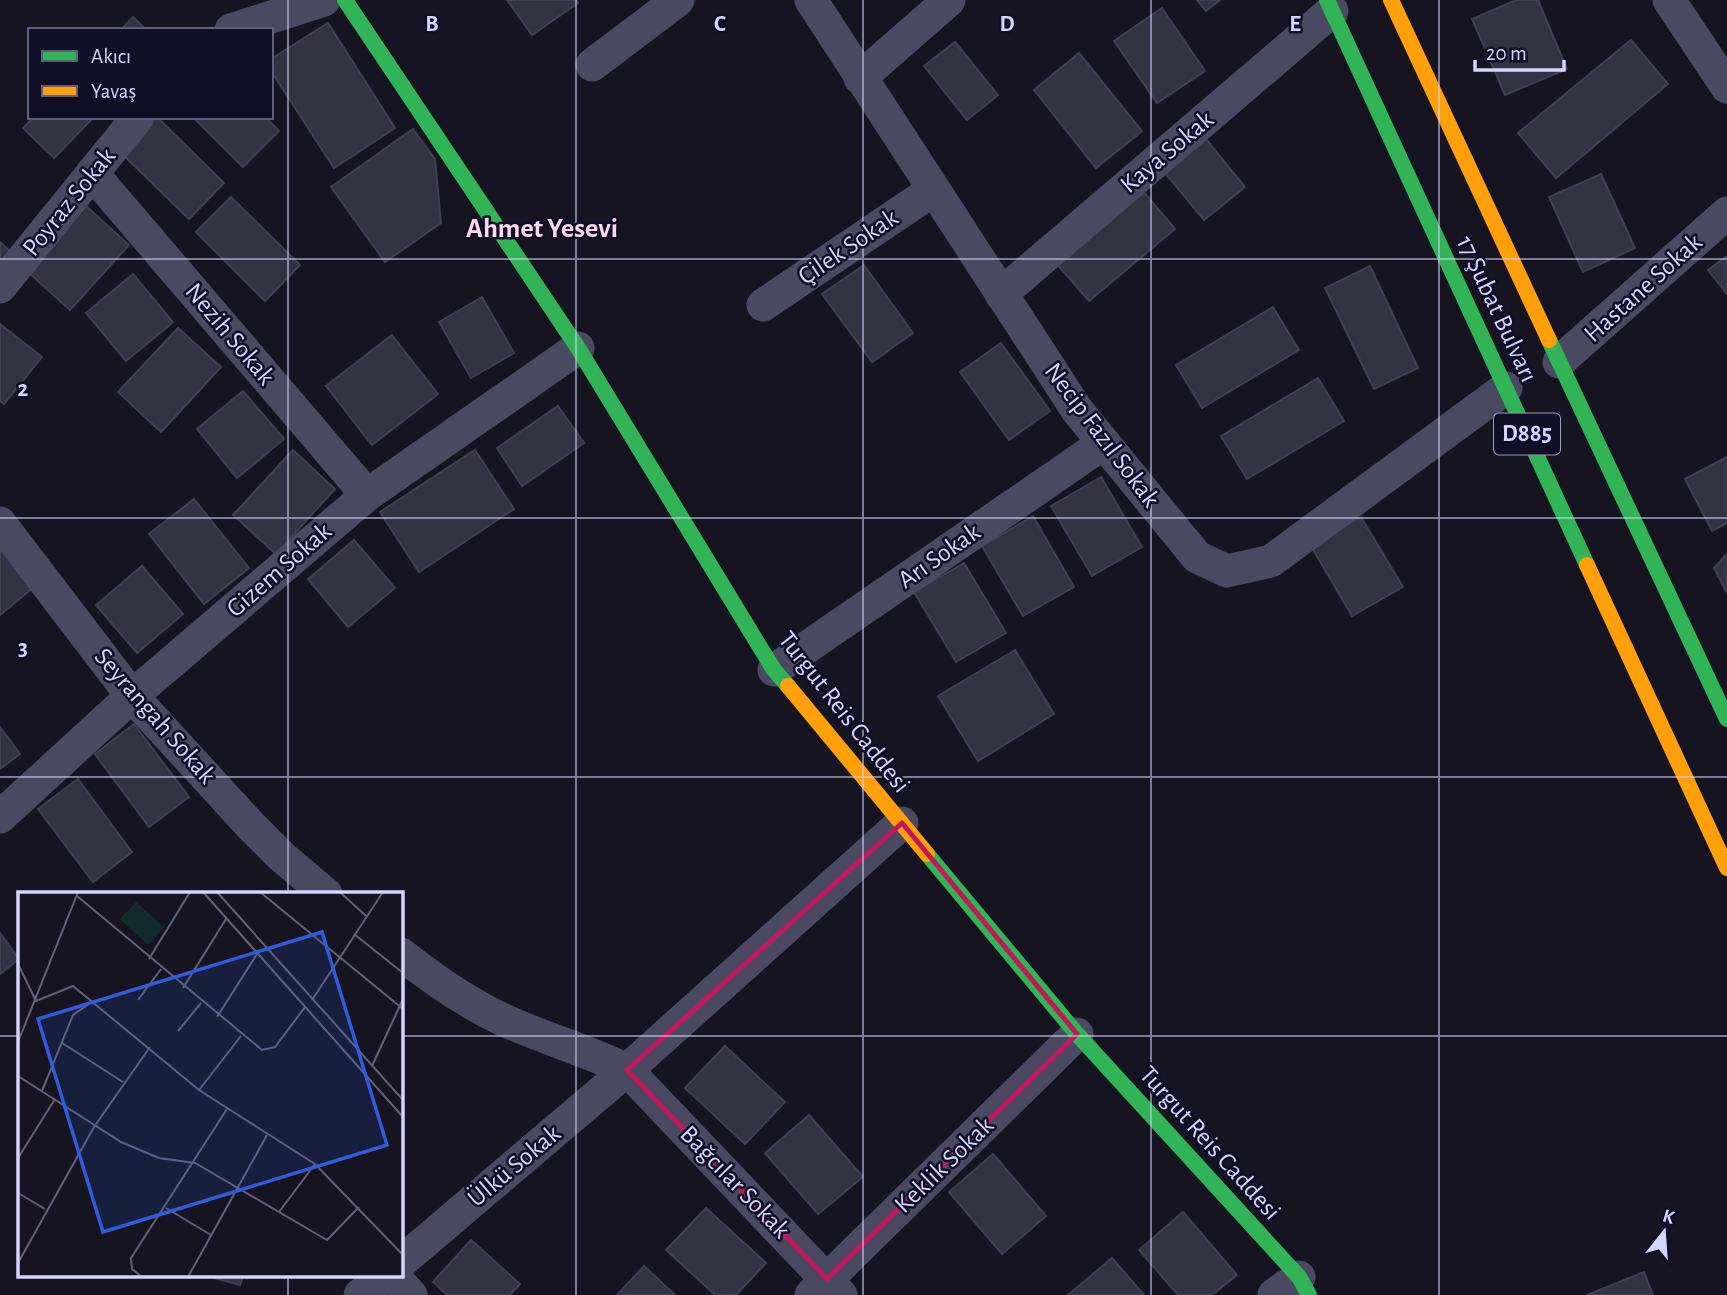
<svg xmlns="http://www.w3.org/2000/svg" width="1727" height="1295" font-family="'Alegreya Sans',sans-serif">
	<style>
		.building { fill: #333242; stroke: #403f53; stroke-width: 2 }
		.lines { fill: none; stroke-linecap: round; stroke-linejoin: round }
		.street { stroke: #494a61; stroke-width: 33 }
		.fast { stroke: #30b455; stroke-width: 16 }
		.slow { stroke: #ff9f0a; stroke-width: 16 }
		.marked { fill: none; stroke: #c2185b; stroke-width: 5; stroke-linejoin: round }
		.grid { fill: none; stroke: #d5d4fe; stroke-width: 2; stroke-opacity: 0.55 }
		.labels { text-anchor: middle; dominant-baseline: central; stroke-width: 5; stroke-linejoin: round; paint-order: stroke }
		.shield { fill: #110f25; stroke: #9a99bd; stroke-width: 2 }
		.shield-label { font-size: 24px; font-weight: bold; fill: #d5d4fe }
		.street-label { font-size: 26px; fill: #d5d4fe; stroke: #110f25 }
		.neighbourhood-label { font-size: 28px; font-weight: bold; fill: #fed6f4; stroke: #110f25 }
		.inset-road { fill: none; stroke: #626179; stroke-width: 2 }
		.view { fill: #2f5bdc; fill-opacity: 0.15; stroke: #2f5bdc; stroke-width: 3.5 }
		.inset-edge { fill: none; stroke: #d5d4fe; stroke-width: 3.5 }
		.grid-label { font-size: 23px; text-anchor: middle; font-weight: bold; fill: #d5d4fe; stroke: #110f25; stroke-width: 5; stroke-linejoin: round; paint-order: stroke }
	</style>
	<rect width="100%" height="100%" fill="#151420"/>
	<g class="building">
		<path d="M507,0h69l2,3 -46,32z"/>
		<path d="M1197,0h23l-14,11z"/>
		<path d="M1516,0h22l29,69 -62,26 -33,-76z"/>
		<path d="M1162,8l43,63 -48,32 -43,-62z"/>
		<path d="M133,17l13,13h-25z"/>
		<path d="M328,23l67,105 -61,40 -63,-97v-12z"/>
		<path d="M1631,40l37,44 -112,94 -38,-45z"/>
		<path d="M955,42l43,53 -31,25 -43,-54z"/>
		<path d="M1079,53l63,78 -46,37 -62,-78z"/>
		<path d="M34,117h60l-40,41 -31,-30z"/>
		<path d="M152,117h5l67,66 -35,36 -70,-68z"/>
		<path d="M193,117h72l14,14 -36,36z"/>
		<path d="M413,129l22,30 6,64 -56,39 -54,-75z"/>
		<path d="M1201,133l44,54 -41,33 -44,-53z"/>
		<path d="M1601,174l34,74 -52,24 -34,-75z"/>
		<path d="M1143,191l32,38 -86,72 -32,-37z"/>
		<path d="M231,197l69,68 -35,36 -69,-69z"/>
		<path d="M86,206l43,39 -59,65 -43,-39z"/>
		<path d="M0,242l10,9 -10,11z"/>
		<path d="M1727,256v38l-19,-24z"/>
		<path d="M864,265l49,68 -41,29 -50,-68z"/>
		<path d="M1370,266l48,102 -44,21 -49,-101z"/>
		<path d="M133,274l40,48 -47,39 -40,-48z"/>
		<path d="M482,297l32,56 -43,25 -32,-56z"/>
		<path d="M1273,307l26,43 -97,58 -26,-43z"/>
		<path d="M0,324l42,33 -38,47 -4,-3z"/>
		<path d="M178,328l43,39 -60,65 -43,-40z"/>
		<path d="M392,335l46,59 -66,51 -46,-59z"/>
		<path d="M1001,343l49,68 -41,29 -49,-68z"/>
		<path d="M1318,378l26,43 -97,58 -26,-43z"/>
		<path d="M243,391l41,48 -47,39 -40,-49z"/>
		<path d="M558,406l26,37 -62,43 -25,-38z"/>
		<path d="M293,450l42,39 -59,65 -43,-39z"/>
		<path d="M475,450l39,59 -95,63 -39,-60z"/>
		<path d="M1727,457v66l-15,8 -27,-52z"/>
		<path d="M1101,477l41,70 -50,29 -41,-70z"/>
		<path d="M194,499l55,69 -45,36 -55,-70z"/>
		<path d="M1033,516l41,71 -51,29 -41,-70z"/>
		<path d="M1361,517l42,70 -51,29 -41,-70z"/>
		<path d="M0,534l40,48 -40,33z"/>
		<path d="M354,540l41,48 -47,39 -40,-48z"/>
		<path d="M1727,554v39l-13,-25z"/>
		<path d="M964,563l42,70 -50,29 -42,-70z"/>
		<path d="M142,566l41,48 -46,39 -41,-48z"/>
		<path d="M1015,650l39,64 -76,47 -40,-65z"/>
		<path d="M134,724l55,73 -40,30 -54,-73z"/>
		<path d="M0,727l20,27 -20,15z"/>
		<path d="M78,779l54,73 -39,30 -55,-73z"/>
		<path d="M0,933l19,26 -19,15z"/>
		<path d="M725,1046l60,56 -40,42 -60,-56z"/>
		<path d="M809,1115l54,62 -45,37 -53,-61z"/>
		<path d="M993,1154l53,62 -44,38 -53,-62z"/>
		<path d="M706,1208l60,55 -30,32h-21l-49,-45z"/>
		<path d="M1183,1212l54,63 -25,20h-34l-39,-45z"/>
		<path d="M471,1240l49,44 -10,11h-63l-14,-13z"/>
		<path d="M1112,1258l32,37h-76z"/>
		<path d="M644,1266l31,29h-58z"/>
		<path d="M1644,1272l9,23h-66z"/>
		<path d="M207,1276h36l-3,9z"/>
	</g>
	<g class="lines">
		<g class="street">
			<path d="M811,0l266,410 120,147 30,14 44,-10 235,-173"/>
			<path d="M1669,0l58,87"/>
			<path d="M231,30l93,-30"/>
			<path d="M592,65l86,-65"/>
			<path d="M860,78l89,-78"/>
			<path d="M92,173l275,322"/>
			<path d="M0,287l138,-170"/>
			<path d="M1001,294l331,-283"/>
			<path d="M763,305l170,-115"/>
			<path d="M1559,362l168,-149"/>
			<path d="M0,523l132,173 120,131 29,29 45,38"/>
			<path d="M774,670l330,-227"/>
			<path d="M0,817l132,-121 235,-201 211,-147"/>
			<path d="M401,954c33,26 67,50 105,67 40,18 82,30 121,49l214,225"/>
			<path d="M401,1262l226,-192 275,-247"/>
			<path d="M393,1276l18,19"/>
			<path d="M360,1295l25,-19"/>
			<path d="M811,1295l266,-261"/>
			<path d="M1274,1295l25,-18"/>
		</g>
		<g class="fast">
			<path d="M345,0l233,348 196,322 14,16"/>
			<path d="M1327,0l260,565"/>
			<path d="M1549,340l178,379"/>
			<path d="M927,854l150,180 222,243 10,18"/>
		</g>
		<g class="slow">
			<path d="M1391,0l158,340"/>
			<path d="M1587,565l140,303"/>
			<path d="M788,686l139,168"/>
		</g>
	</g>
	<path class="marked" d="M902,823l175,211 -250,245 -200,-209z"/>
	<path class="grid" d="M288,0v894M576,0v1295M863,0v1295M1151,0v1295M1439,0v1295M0,259h1727M0,518h1727M0,777h1727M0,1036h19M401,1036h1326M288,1276v19"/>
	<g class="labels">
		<rect class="shield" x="1494" y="413.5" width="66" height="41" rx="5"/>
		<g class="shield-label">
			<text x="1527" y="434">D885</text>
		</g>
		<g class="street-label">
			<text transform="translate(1167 152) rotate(-40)">Kaya Sokak</text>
			<text transform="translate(69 202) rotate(-51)">Poyraz Sokak</text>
			<text transform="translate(848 247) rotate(-34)">Çilek Sokak</text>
			<text transform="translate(1643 288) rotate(-42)">Hastane Sokak</text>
			<text transform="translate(1497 309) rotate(65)">17 Şubat Bulvarı</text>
			<text transform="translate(230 334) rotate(50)">Nezih Sokak</text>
			<text transform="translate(1102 435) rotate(53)">Necip Fazıl Sokak</text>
			<text transform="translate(939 556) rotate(-35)">Arı Sokak</text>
			<text transform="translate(279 570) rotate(-41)">Gizem Sokak</text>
			<text transform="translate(844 712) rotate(52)">Turgut Reis Caddesi</text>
			<text transform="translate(155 716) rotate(49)">Seyrangah Sokak</text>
			<text transform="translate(1210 1143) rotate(48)">Turgut Reis Caddesi</text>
			<text transform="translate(944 1165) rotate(-44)">Keklik Sokak</text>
			<text transform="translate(514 1166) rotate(-40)">Ülkü Sokak</text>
			<text transform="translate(735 1182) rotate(46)">Bağcılar Sokak</text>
		</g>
		<g class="neighbourhood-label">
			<text x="542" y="229">Ahmet Yesevi</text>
		</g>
	</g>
	<g transform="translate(18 892)">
		<rect width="385" height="385" fill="#151420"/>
		<path d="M118,10l28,25 -16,18 -28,-26z" fill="#122b2a"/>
		<path class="inset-road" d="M185,0l200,225M199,0l186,208M242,0l143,117M322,0l26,24M59,4l185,154 13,-3 30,-40M336,42l49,39M131,67l41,-67M0,72l18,37 37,-15 126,104 116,74 88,91M165,96l43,-69M120,108l23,-31M294,108l71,-108M199,125l40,-63M160,139l23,-28M0,150l60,-150M44,151l61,39M354,174l31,-67M0,184l103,66 38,16 36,5 132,77 32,-33M181,198l42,-54M24,199l31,-76 20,-14M0,266l37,-59M0,301l27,16M148,316l45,27M261,320l36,-48M0,371l76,-136 56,-80M124,385l-10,-8 -1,-11 96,-149M170,385l79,-142"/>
		<path class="view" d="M304,40l65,213 -284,87 -65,-213z"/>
		<rect width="385" height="385" class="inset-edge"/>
	</g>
	<g class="grid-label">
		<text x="432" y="31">B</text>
		<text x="720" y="31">C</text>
		<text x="1007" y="31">D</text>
		<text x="1295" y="31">E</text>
		<text x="23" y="396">2</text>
		<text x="23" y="655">3</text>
	</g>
	<rect x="28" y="28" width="245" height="91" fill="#110f25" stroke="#5f5e7c" stroke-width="2"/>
	<rect x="42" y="51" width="35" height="10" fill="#30b455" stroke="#5f5e7c" stroke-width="2"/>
	<text x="91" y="63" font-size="21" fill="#d5d4fe">Akıcı</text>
	<rect x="42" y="86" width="35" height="10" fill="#ff9f0a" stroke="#5f5e7c" stroke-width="2"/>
	<text x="91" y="98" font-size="21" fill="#d5d4fe">Yavaş</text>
	<g transform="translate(1664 1232) rotate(17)" stroke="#110f25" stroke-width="5" paint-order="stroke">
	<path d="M0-5L12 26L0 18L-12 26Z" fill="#d5d4fe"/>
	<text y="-10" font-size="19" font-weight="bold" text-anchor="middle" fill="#d5d4fe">K</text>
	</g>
	<path d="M1475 60v10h89v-10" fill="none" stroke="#d5d4fe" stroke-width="3.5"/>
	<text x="1486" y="60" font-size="21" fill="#d5d4fe" stroke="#110f25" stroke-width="5" paint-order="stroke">20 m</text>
</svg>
